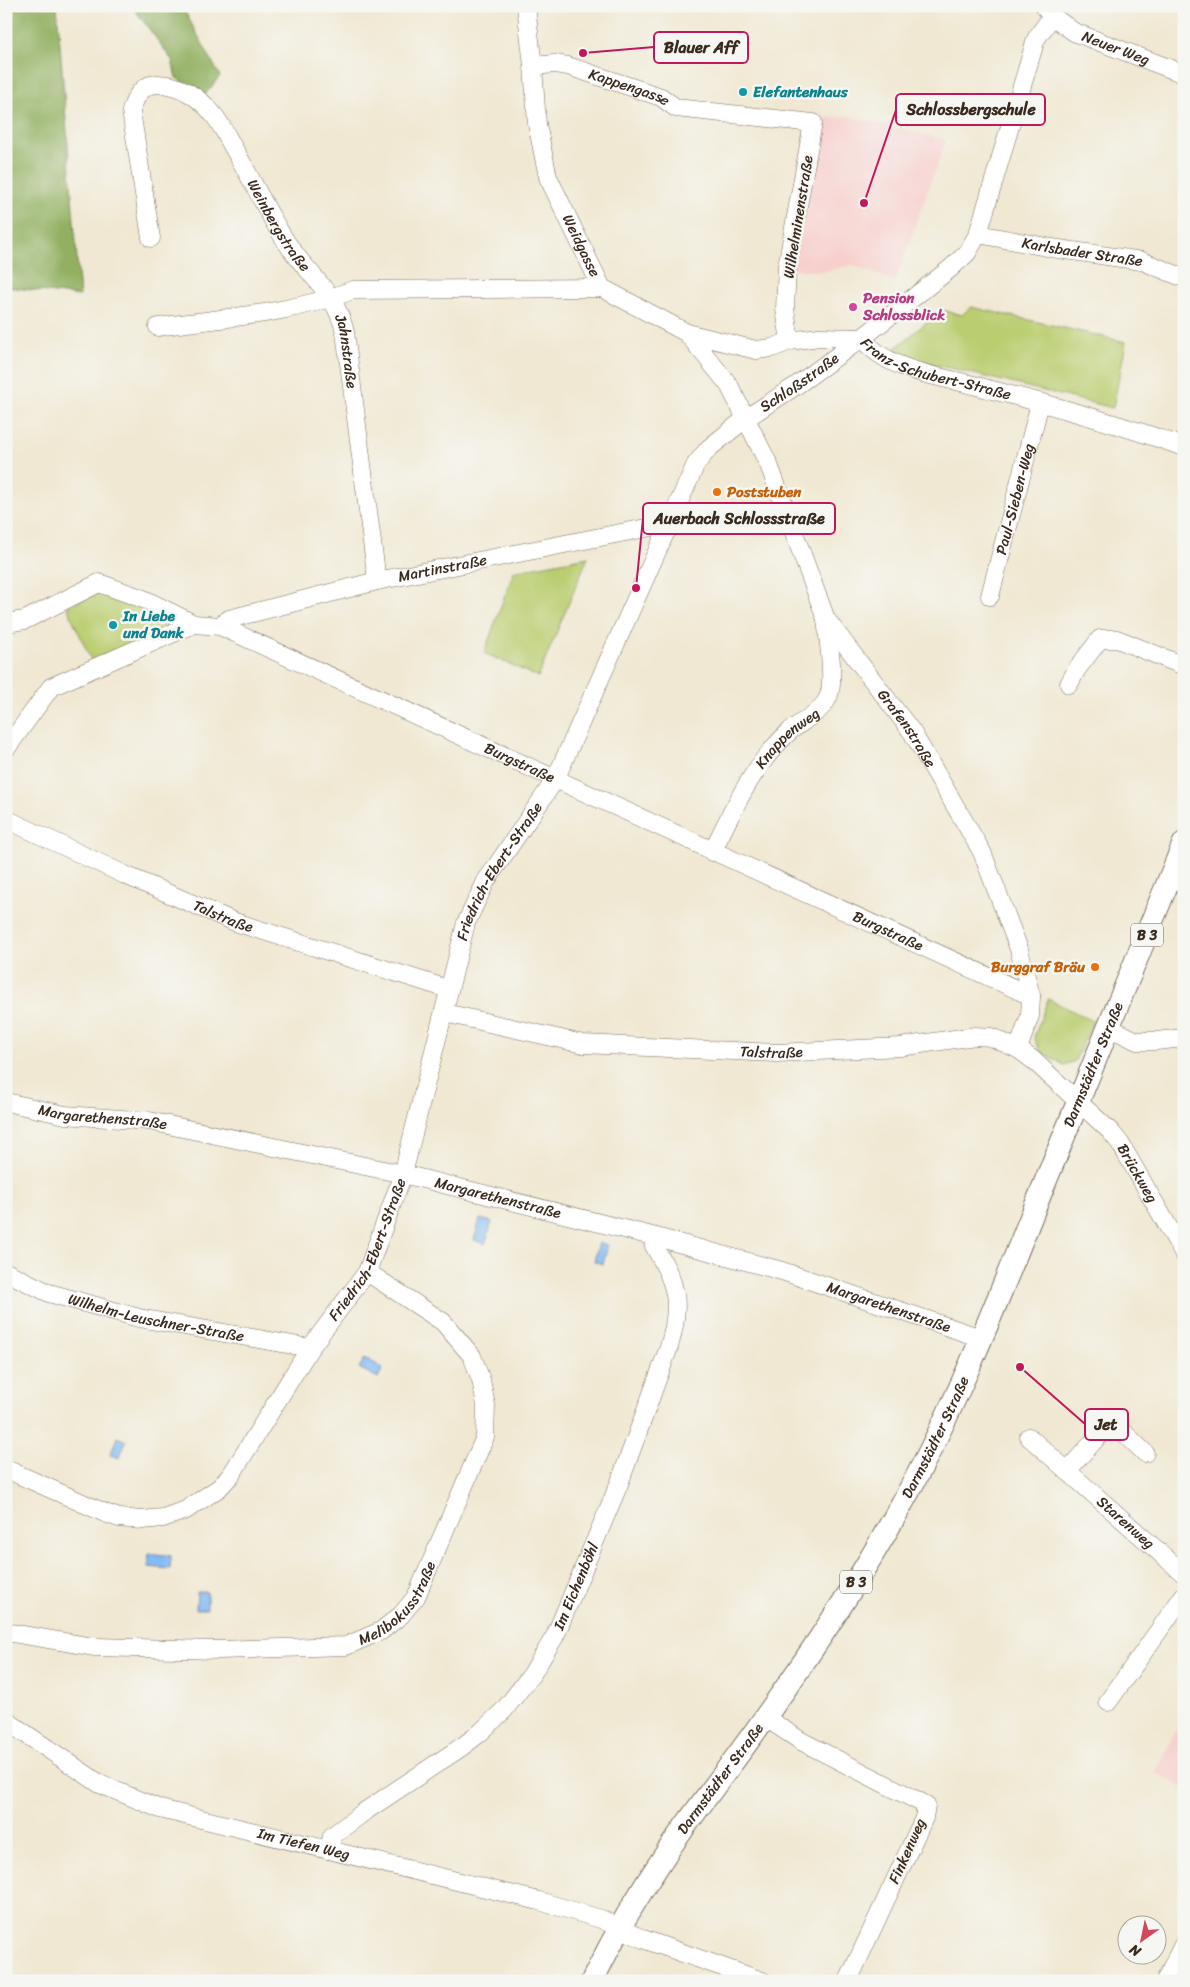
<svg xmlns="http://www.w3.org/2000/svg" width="1190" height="1987" font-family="Sriracha,sans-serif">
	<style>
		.built { fill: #f7d0ce }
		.green { fill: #bacd70; stroke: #7a7c47 }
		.forest { fill: #93b062; stroke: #676d40 }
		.water { fill: #85baf3; stroke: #607288 }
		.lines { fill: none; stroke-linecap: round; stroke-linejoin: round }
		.minor-casing { stroke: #7a6c5d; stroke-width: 19 }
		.major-casing { stroke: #7a6c5d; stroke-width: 24 }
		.minor { stroke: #fff; stroke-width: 18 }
		.major { stroke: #fff; stroke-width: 22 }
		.culture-dot { fill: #0f9aa8; stroke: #f6f6f2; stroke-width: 2 }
		.hotel-dot { fill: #d1479c; stroke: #f6f6f2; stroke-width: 2 }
		.food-dot { fill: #e8710a; stroke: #f6f6f2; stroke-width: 2 }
		.labels { text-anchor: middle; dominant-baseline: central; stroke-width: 5; stroke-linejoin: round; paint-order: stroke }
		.shield { fill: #f6f6f2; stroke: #73675e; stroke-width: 1 }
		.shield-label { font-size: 14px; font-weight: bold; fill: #3b2a1e }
		.street-label { font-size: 15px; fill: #3b2a1e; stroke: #f6f6f2 }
		.culture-label { font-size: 15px; font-weight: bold; fill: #0d838f; stroke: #f6f6f2; text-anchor: start }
		.hotel-label { font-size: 15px; font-weight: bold; fill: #b23c85; stroke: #f6f6f2; text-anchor: start }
		.food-label { font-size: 15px; font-weight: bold; fill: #c56008; stroke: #f6f6f2; text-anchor: start }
		.leader { fill: none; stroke: #c2185b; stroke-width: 2 }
		.callout-dot { fill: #c2185b; stroke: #f6f6f2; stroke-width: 2 }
		.callout { fill: #f6f6f2; stroke: #c2185b; stroke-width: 2 }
		.callout-label { font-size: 16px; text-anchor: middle; font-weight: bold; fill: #3b2a1e }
	</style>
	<rect width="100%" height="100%" fill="#f6f6f2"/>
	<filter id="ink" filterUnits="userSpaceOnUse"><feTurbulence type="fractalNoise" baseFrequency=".02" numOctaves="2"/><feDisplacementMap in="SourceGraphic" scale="10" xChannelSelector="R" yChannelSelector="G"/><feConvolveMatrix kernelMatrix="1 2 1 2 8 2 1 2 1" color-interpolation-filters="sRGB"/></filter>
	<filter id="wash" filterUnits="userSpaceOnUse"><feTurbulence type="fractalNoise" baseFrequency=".0096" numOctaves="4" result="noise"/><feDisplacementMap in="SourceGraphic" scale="20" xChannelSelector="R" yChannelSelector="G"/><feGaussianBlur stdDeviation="1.12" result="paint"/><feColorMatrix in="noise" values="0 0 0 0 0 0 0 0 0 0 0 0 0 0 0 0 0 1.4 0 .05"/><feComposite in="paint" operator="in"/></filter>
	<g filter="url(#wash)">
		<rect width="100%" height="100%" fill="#f0e8d2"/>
		<g class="built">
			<path d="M848,116l98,24 -51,141 -43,-16 -30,7 -30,-3 30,-151z"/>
			<path d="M1184,1715v73l-29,-16z"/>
		</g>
		<g class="green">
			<path d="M971,307l155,35 -13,66 -163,-40 -29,-5 -27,-14 48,-39 20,5z"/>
			<path d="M588,557l-50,120 -54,-24 30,-82z"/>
			<path d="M100,591l58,25 6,15 -72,31 -25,-55z"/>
			<path d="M1048,999l45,22 -18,40 -11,4 -24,-14 -6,-14z"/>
		</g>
		<g class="forest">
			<path d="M6,6h51l23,290 -74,-9z"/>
			<path d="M132,6h50l38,70 -15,19 -29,-17 -4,-18z"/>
		</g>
		<g class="water">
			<path d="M480,1219l12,3 -7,22 -11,-4z"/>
			<path d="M599,1243l9,2 -5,19 -9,-3z"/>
			<path d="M365,1358l18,10 -5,10 -19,-10z"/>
			<path d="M117,1437l9,4 -7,17 -9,-3z"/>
			<path d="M149,1553l22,3 -1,13 -22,-2z"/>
			<path d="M197,1592h10v17h-11z"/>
		</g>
	</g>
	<g filter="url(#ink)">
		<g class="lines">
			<g class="minor-casing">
				<g id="minor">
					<path id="s1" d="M526,6l7,60 4,58 11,53 54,111 85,45 42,52 40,80 57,154 86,113 70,120 37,97 12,47 -1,20 -12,33"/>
					<path id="s2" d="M1052,16l22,16 110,42"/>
					<path id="s3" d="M533,66l22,-2 13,2 93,31 15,11 137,15 -26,143 -2,43 5,32"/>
					<path id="s4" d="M978,234l74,14 90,13 42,17"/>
					<path id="s5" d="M151,238l-20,-127c4,-14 11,-27 27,-27 22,0 42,14 55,30 10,12 16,27 24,40 16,28 31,59 48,86 22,35 50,50 60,92l32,249"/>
					<path d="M158,327c64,-9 134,-13 195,-37l249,-2"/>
					<path id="s6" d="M687,333l69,17 16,-2 18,-7 29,-4 43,1c23,30 68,37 103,45 27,7 54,14 81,21 46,13 93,27 138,43"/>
					<path id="s7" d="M990,596l50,-193"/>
					<path id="s8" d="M6,623l19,-3 74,-37 47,17 48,24 26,2 811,370"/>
					<path id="s9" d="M220,626l9,-7 148,-38 279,-55 13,3"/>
					<path d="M1069,684l8,-15 23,-30h17l67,27"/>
					<path d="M6,749l45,-62 143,-63"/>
					<path id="s10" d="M6,819l119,56 110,47 213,67"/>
					<path id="s11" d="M712,852c23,-46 40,-86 78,-121 12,-10 34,-20 39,-36 6,-17 -1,-57 -3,-76"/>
					<path id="s12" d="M445,1013l138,31 194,9 123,-6 75,-11 16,1 27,12 15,11 77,71 10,12 64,111"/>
					<path d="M1110,1028l27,13h19l28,-3"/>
					<path id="s13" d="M6,1102l59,13 84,6 254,53 253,63 126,34 199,67"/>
					<path id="s14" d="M6,1272l43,21 90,25 171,30"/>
					<path id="s15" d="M1029,1437l155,137"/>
					<path id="s16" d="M6,1469l99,44 14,5 23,2 21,-2 23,-8 33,-22 12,-13 79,-127 57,-76 36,-98 63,-251 20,-42 69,-101 141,-316 13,-16 36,-29 52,-34 65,-47 89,-70 16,-15 11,-19 58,-195 16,-23 -8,-10"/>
					<path d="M1067,1471l45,-50 33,32"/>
					<path id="s17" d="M6,1632l88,15 124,3 128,-4 35,-15 20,-16 15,-18 69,-160 1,-32 -5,-25 -9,-24 -29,-34 -76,-50"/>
					<path d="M1108,1702l76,-107"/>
					<path id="s18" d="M6,1718l5,6 89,60 60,25 379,92 62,18 42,20 119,42"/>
					<path d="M766,1718l35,23 125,64 -2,13 -76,163"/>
					<path id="s19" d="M329,1850l3,-14 32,-24 99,-66 18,-14 23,-22 28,-36 23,-38 64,-152 50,-137c13,-45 8,-62 -15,-101l2,-9"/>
					<path d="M1165,1981l19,-38"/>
				</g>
			</g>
			<g class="major-casing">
				<g id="major">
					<path id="s20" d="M592,1981c22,-45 47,-88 75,-129 31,-46 67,-90 99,-136 48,-67 93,-135 133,-207 58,-103 101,-215 145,-324 46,-114 94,-228 140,-342"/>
				</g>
			</g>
			<use href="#minor" class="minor"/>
			<use href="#major" class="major"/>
		</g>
	</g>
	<g class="culture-dot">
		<circle cx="743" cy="92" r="5"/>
		<circle cx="113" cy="625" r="5"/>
	</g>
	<circle class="hotel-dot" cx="853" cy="307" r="5"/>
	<g class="food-dot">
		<circle cx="717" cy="492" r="5"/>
		<circle cx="1095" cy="967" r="5"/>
	</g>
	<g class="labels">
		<g class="shield">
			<rect x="1131" y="923.5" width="32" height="23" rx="4"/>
			<rect x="840" y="1570.5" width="32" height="23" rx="4"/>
		</g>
		<g class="shield-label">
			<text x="1147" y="935">B 3</text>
			<text x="856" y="1582">B 3</text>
		</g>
		<g class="street-label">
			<text stroke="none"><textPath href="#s2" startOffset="72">Neuer Weg</textPath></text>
			<text stroke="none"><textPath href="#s3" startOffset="100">Kappengasse</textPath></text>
			<text transform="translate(798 217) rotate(-81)">Wilhelminenstraße</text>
			<text stroke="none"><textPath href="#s5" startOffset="364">Weinbergstraße</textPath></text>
			<text stroke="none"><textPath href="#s1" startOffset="249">Weidgasse</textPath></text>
			<text stroke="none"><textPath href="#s4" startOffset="106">Karlsbader Straße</textPath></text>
			<text stroke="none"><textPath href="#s5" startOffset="510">Jahnstraße</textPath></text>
			<text stroke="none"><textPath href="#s6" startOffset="261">Franz-Schubert-Straße</textPath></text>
			<text stroke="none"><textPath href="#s16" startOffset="1504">Schloßstraße</textPath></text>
			<text stroke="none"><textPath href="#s7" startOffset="100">Paul-Sieben-Weg</textPath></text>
			<text stroke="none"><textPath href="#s9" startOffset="231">Martinstraße</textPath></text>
			<text stroke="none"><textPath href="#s1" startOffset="849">Grafenstraße</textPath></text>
			<text stroke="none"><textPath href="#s11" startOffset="138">Knappenweg</textPath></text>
			<text stroke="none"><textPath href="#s8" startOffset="561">Burgstraße</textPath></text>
			<text stroke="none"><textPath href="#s16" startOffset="918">Friedrich-Ebert-Straße</textPath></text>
			<text stroke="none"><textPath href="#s10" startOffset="238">Talstraße</textPath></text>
			<text stroke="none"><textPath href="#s8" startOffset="966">Burgstraße</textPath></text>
			<text stroke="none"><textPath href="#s12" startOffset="330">Talstraße</textPath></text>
			<text stroke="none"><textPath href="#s20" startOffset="1049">Darmstädter Straße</textPath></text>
			<text stroke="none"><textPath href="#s13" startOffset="98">Margarethenstraße</textPath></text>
			<text stroke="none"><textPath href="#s12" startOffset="754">Brückweg</textPath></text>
			<text stroke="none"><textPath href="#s13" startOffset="502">Margarethenstraße</textPath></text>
			<text stroke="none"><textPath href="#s16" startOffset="514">Friedrich-Ebert-Straße</textPath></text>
			<text stroke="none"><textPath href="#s13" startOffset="908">Margarethenstraße</textPath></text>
			<text stroke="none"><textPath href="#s14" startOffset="158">Wilhelm-Leuschner-Straße</textPath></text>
			<text stroke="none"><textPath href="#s20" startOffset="644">Darmstädter Straße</textPath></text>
			<text stroke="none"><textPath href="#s15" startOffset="129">Starenweg</textPath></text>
			<text stroke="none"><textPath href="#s19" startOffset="372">Im Eichenböhl</textPath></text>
			<text stroke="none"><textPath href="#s17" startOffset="411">Melibokusstraße</textPath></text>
			<text stroke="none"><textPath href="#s20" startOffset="240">Darmstädter Straße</textPath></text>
			<text stroke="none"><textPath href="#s18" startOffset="328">Im Tiefen Weg</textPath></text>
			<text transform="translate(907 1851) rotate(-66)">Finkenweg</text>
		</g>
		<g class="culture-label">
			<text x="753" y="92">Elefantenhaus</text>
			<text x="123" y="616">In Liebe<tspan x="123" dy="17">und Dank</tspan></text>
		</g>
		<g class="hotel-label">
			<text x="863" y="298">Pension<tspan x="863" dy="17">Schlossblick</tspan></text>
		</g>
		<g class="food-label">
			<text x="727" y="492">Poststuben</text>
			<text x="1085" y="967" text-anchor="end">Burggraf Bräu</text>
		</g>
	</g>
	<path class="leader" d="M583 53L654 47M864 203L896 110M636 588L643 518M1020 1367L1085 1424"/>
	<g class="callout-dot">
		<circle cx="583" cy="53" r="5"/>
		<circle cx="864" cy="203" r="5"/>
		<circle cx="636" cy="588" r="5"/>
		<circle cx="1020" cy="1367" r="5"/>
	</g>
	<g class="callout">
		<rect x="654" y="32" width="94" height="31" rx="5"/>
		<rect x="896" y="94" width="149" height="31" rx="5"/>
		<rect x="643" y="503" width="192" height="31" rx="5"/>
		<rect x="1085" y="1409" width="43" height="31" rx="5"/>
	</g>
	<g class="callout-label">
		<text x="701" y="53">Blauer Aff</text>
		<text x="971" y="115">Schlossbergschule</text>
		<text x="739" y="524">Auerbach Schlossstraße</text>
		<text x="1106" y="1430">Jet</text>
	</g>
	<rect width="1190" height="1987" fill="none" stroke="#f6f6f2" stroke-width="25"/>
	<g transform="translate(1142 1940) rotate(213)"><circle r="24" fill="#f6f6f2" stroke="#aba49d"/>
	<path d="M0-4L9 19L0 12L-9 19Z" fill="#d1495b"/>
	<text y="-8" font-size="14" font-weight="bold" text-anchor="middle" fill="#3b2a1e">N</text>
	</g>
</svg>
